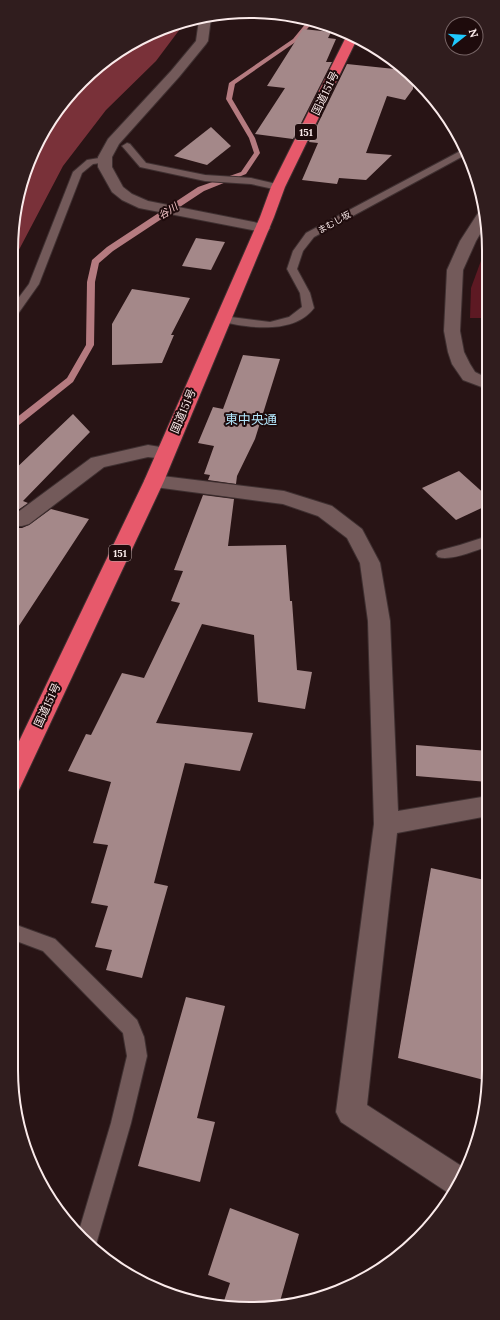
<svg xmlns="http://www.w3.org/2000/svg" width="500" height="1320" font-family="Lora,'Noto Sans JP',serif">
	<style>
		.green { fill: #5d1923 }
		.forest { fill: #793139 }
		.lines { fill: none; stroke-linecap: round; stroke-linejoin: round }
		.stream { fill: #b57b80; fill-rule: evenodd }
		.building { fill: #a48889 }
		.lane-casing { stroke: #3f3031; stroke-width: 2 }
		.street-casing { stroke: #3f3031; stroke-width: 2 }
		.secondary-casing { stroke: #3f3031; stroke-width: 2 }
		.highway-casing { stroke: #3f3031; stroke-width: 2 }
		.lane { fill: #735a5a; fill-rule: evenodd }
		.street { fill: #735a5a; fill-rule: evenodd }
		.secondary { fill: #735a5a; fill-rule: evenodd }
		.highway { fill: #e7596b; fill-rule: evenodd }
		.labels { text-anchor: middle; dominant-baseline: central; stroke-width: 4; stroke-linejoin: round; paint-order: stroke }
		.far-street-label { font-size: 9px; fill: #faeaea; stroke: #1e0b0c }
		.shield { fill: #1e0b0c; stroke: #b8a7a7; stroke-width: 1 }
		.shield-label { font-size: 10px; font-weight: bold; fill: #faeaea }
		.far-water-label { font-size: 10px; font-style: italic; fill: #fccdcf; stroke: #1e0b0c }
		.street-label { font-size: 11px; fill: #faeaea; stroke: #1e0b0c }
		.quarter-label { font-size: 13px; fill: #b0e3f8; stroke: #1e0b0c }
		.rim { fill: none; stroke: #faeaea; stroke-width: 2 }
	</style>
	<rect width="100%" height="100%" fill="#281415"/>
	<path class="green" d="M487,250v68h-17l1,-30 11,-30z"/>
	<path class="forest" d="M183,25l-27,36 -50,49 -43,56 -52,99v-15l8,-62 42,-84 70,-61z"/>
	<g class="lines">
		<path class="stream" d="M306,19h6l1,3 -16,19 -62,43 -3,15 23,39 5,15 -14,21 -42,17 -91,60 -14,12 -4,19 -1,63 -21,37 -59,47 -3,1v-8l56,-44 19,-33 1,-63 5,-22 15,-13 91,-60 43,-15 13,-19 -5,-15 -23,-39 3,-16 64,-44 14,-17z"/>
	</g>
	<g class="building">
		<path d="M303,29l28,3 -3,6 8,1 -10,23h6l-39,77 -38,-5 30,-46 -18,-2z"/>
		<path d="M347,64l57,6 9,8v11l-8,11 -18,-4 -21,57 26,2 -26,25 -27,-2 -2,6 -35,-4 16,-37 -9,-1z"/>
		<path d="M211,127l20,19 -24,19 -33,-9z"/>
		<path d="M196,238l29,4 -14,28 -29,-4z"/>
		<path d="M132,289l58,9 -19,37h3l-12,28 -50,2v-41z"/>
		<path d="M243,355l37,4 -25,80 -18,37 -1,8 -28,-4 2,-5 -6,-1 10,-28 -16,-3 15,-36 10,2z"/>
		<path d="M73,414l17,18 -67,69 5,2 -10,7h-7v-37z"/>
		<path d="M459,471l29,26v8l-32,15 -34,-32z"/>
		<path d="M203,495l31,4 -6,47 58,-1 4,56h2l5,69 15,2 -7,37 -47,-7 -4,-67 -52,-11 -46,99 97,10 -13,38 -55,-8 -31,120 14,3 -26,92 -36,-8 6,-20 -17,-3 13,-41 -17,-3 17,-58 -15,-2 18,-61 -43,-11 18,-37 5,1 31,-62 22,5 36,-75 -9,-2 12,-30 -9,-1z"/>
		<path d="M51,509l38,10 -78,119v-110h11l7,-3z"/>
		<path d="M416,745l72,6v31l-72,-6z"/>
		<path d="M431,868l58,13v189l-1,11 -90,-23z"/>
		<path d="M186,997l39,9 -28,112 18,4 -15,60 -62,-16z"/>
		<path d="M230,1208l69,26 -20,71 -57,2 8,-24 -22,-8z"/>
	</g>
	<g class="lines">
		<g class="lane-casing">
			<g id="lane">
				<path d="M127,143l3,1 16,19 59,12 46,3 30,7 2,2 -5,3 -27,-6 -46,-3 -65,-14 -18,-21z"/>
				<path d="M466,148l1,6 -153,83 -11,14 -6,18 13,24 4,15c-20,27 -66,20 -95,13l-2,-2 2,-2 4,-1 47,6 19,-5 13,-10 -2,-14 -13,-24 6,-18 13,-18z"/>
				<path d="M105,157l3,1 2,2 -2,2 -15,2 -11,9 -43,111 -24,34 -4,1v-11l18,-24 44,-112 14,-12z"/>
				<path d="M488,536v10c-13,5 -37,15 -50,11l-2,-3 2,-3 22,-6z"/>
				<path d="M11,923l44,16 82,81 7,17 3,19 -16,67 -36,125 -17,-14 33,-111 16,-67 -4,-23 -80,-82 -32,-12z"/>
			</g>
		</g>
		<g class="street-casing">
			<g id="street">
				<path d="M484,209l3,13 -11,19 -13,29 -3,61 4,21 6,12 5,8 12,6v11l-24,-9 -11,-16 -4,-12 -4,-21 3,-61 13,-29 20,-31z"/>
				<path d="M148,445l24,4 2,4 -2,4 -7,2 -17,-2 -44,10 -75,57 -7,2h-11v-14h7l73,-54z"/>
				<path d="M154,475l130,16 48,15 30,23 18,34 10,58 8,190 90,-15v20l-91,17 -30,272 96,62 -13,27 -109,-72 -5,-10 38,-288 -6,-203 -8,-58 -13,-25 -29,-22 -35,-12 -136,-18 -3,-5 3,-5z"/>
			</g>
		</g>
		<g class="secondary-casing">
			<path id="secondary" d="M209,16l2,2 -3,23 -2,3 -27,33 -60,67 -7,13v10l11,20 9,7 16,7 120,24 2,3 -2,3 -5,1 -124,-24 -17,-8 -10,-8 -14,-25v-10l10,-18 63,-68 25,-30 3,-21z"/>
		</g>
		<g class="highway-casing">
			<path id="highway" d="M347,35l10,4 -72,148 -11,30 -110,264 -145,309 -8,3v-35l133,-277 116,-264 11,-30z"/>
		</g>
		<use href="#lane" class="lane"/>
		<use href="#street" class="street"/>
		<use href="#secondary" class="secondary"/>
		<use href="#highway" class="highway"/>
	</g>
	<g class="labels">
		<g class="far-street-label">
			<text transform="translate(334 222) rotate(-29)">まむし坂</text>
		</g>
		<g class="shield">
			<rect x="295" y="124" width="22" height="16" rx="3"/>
			<rect x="109" y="545" width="22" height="16" rx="3"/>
		</g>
		<g class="shield-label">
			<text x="306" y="132">151</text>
			<text x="120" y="553">151</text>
		</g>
		<g class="far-water-label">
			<text transform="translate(168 211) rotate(-33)">谷川</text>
		</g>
		<g class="street-label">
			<text transform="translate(325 93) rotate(-64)">国道151号</text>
			<text transform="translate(183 411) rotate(-67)">国道151号</text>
			<text transform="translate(47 705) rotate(-65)">国道151号</text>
		</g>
		<g class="quarter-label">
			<text x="251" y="419">東中央通</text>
		</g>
	</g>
	<path d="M0 0H500V1320H0ZM250 18H250A232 232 0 0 1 482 250V1070A232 232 0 0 1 250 1302H250A232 232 0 0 1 18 1070V250A232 232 0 0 1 250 18Z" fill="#301d1e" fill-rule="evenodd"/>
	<path class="rim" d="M250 18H250A232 232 0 0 1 482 250V1070A232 232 0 0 1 250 1302H250A232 232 0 0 1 18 1070V250A232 232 0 0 1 250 18Z"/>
	<g transform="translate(464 36) rotate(73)"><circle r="19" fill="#1e0b0c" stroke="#766465"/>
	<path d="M0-3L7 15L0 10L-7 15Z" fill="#20c9fd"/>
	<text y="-6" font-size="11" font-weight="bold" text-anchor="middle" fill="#faeaea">N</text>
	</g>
</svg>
